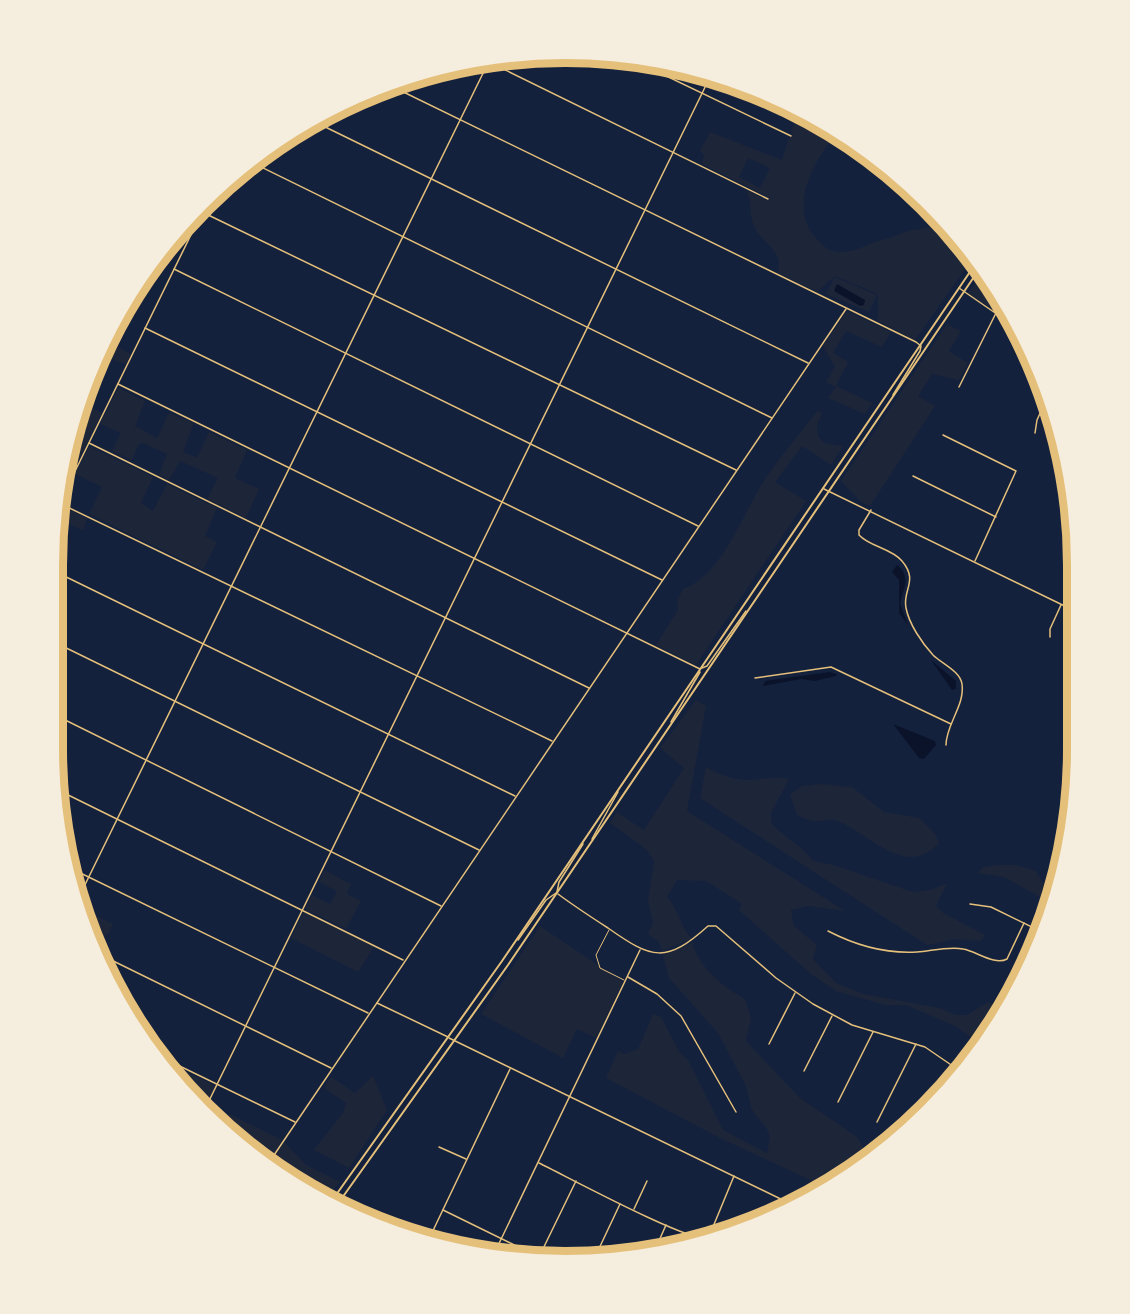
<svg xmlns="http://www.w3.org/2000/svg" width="1130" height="1314" font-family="Merriweather,serif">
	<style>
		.green { fill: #1d2539; fill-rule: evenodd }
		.water { fill: #0b132b }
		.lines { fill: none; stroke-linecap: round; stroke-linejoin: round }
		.service { stroke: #e5c07b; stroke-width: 1 }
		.minor { stroke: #e5c07b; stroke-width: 1.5 }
		.tertiary { stroke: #e5c07b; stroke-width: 1.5 }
		.trunk { stroke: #e5c07b; stroke-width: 2 }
		.rim { fill: none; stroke: #e5c07b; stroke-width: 8 }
	</style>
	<rect width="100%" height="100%" fill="#14213d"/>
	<g class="green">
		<path d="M801,111l35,22c-21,28 -49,72 -20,105 6,7 12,13 23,14 19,1 29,-10 47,-13 8,-2 15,-6 22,-8 15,-3 22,-1 34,-12l31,39 -58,82 -37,-19v-27l-43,-18 -18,16 -39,-19c6,-24 -16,-28 -24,-47 -6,-12 -1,-26 -8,-36l22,11 2,-3 -68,-34 2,-9 -4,-4 10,-19 72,28 7,-22 4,-2 -2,-5zM748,158l22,10 -10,20 -21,-11z"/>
		<path d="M983,272l26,36 7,17 -48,-32z"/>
		<path d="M835,277l42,18 -8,17 -43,-18z"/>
		<path d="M847,311l44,21 -9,15 -36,-16 -13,22 15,9 -12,24 36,17 -7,11 -37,-16 8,-11 -10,-5 9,-15 -12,-21z"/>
		<path d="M119,316l-12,25 24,13 -5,10 -26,-9 6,-17z"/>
		<path d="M947,324l14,7 -12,20 19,12 -9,17 -27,-6 -14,22 17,10 -65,100 -10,-5 -19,-20z"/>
		<path d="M118,388l27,13 -10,25 22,12 12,-25 25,10 -11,29 14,6 12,-26 38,18 -12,28 24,11 -13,29 -39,-19 11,-21 -38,-17 -11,19 -10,-5 8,-21 -24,-11 -4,1 -7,16 -20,-9 9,-18 -21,-9z"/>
		<path d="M85,405l17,8 -29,59 -7,-3z"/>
		<path d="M818,410l4,4 -5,11 1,11 6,7 19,3 -12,19 -29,-19 -27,36 31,19 -110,164 -40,-20 22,-35 -1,-10 6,-11c41,-15 60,-78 84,-113 16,-23 34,-44 51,-66z"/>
		<path d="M89,446l64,31 -12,26 12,8 14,-27 50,24 -12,28 12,6 -14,28 -114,-56 13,-27 -27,-13z"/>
		<path d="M60,505l27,13 -4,12 -27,-11z"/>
		<path d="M696,700l10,6 -19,105 158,100 -37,-5 -17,4 3,16 23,19 -4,14 23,24 27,11 77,14 16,7h11l21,-13 16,7 -22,36 -27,-19 -49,-21h-21l-49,-14 -24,-16 -73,-65 3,-6 -36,-23 -29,-1 -10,17c12,13 13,29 25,42l-30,12 -3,-9 -11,-8 5,-11 -5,-22 6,-40 -7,-11 -37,-27 7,-11 27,18 40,-62 -24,-20z"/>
		<path d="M706,767c14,8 29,14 46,13 14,-1 23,-4 37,-1l-18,34v9c13,17 28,20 42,39l20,4 80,27 18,-2 16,-7 -11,23 7,7 42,22 -4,6 -25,-2 -29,6 -227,-147z"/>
		<path d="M820,784l32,3 32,25 35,6 16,16 4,9c-34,37 -69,-10 -102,-22 -7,-3 -15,1 -23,0 -5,0 -12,-4 -17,-6l-7,-20 12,-9z"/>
		<path d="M995,865h21l20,6 9,15 10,6 -4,11 -47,-26 -27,-4 7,-6z"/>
		<path d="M324,870l27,14 -4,10 14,7 -15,28 -41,-20 7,-14 18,9 7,-13 -18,-9z"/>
		<path d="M80,908l33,16 -4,9 -15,11z"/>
		<path d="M304,912l70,35 -16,25 -67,-34z"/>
		<path d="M540,926l83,56 -27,56 -19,-9 -14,29 -82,-44z"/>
		<path d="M694,942l-1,4c10,25 29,40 52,53l6,19 -5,23 54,57 57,39 13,21 -21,17 -24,12 -105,-49 -114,-60 12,-27 6,3 14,-5 15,-35 8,3 19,36 8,7 35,70 44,23 3,-16 -3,-8 -15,-19 -6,-24 -28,-53 -49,-55 -6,-23z"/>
		<path d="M161,1059l54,27 -11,22 -24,-21z"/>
		<path d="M373,1076l14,34 -38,58 -35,-18 29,-37 3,-10 -22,-15 7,-11 24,16z"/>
		<path d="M229,1114l53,26 -15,23 -43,-37z"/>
		<path d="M284,1142l22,23 34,17 -14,17 -46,-24 -11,-10z"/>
	</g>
	<g class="water">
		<path d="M837,284l28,16 -1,5 -4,1 -26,-15z"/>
		<path d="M897,565c14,10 7,24 3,38l8,22 -9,-12v-33l-7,-8z"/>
		<path d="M931,660l25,21v8l-4,1z"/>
		<path d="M830,672l7,2 -1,2 -21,5 -14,-2 -38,7 2,-5z"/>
		<path d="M893,724l42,17 1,4 -12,14 -5,-1z"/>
	</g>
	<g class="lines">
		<path class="service" d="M609,930l-13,25 4,13 24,12"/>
		<g class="minor">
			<path d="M631,59l160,77"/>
			<path d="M485,60l283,139"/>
			<path d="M389,85l527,257 5,4 -1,5 -27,44"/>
			<path d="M311,120l497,243"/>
			<path d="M251,162l521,256"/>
			<path d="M202,212l534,258"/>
			<path d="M174,269l524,257"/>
			<path d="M959,288l58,40"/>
			<path d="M145,328l517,252"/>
			<path d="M118,384l582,285"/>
			<path d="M959,387l37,-74"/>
			<path d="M1035,433l2,-13 11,-24"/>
			<path d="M943,435l73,36 -41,90"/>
			<path d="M89,443l500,245"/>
			<path d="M913,476l83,41"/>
			<path d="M59,503l493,238"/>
			<path d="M57,508l151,-308"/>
			<path d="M871,510l-12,20v5c11,12 32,13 43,26 17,20 0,29 4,47 3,16 16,35 27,47 9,9 27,16 29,29 3,22 -16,40 -16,61"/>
			<path d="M56,572l459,224"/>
			<path d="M1050,637v-8l11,-24"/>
			<path d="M54,642l425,208"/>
			<path d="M702,668l5,-2 39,-55"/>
			<path d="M755,678l76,-11 120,57"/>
			<path d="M53,714l388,192"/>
			<path d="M671,722l29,-50"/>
			<path d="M58,790l345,170"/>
			<path d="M592,839l26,-47"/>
			<path d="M68,867l300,146"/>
			<path d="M557,892l2,-10 24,-38"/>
			<path d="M558,894c16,12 33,23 50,34 44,31 58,36 100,-2h8l60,52 37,26 39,21 73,22 35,24"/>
			<path d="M77,901l413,-842"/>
			<path d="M970,904l21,3 51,25"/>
			<path d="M828,931c29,15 57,23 89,21 14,-1 32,-6 46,-3 13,2 32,17 44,10l17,-36"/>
			<path d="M518,940l28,-40 10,-7"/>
			<path d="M97,953l234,115"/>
			<path d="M628,977l29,17 24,22 55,96"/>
			<path d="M377,1003l71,34"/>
			<path d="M769,1044l26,-51"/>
			<path d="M159,1056l136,66"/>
			<path d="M804,1071l28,-55"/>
			<path d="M950,1084l7,-15"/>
			<path d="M838,1102l35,-70"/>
			<path d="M205,1109l506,-1034"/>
			<path d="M877,1122l39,-78"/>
			<path d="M439,1147l27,12"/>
			<path d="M539,1163c29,14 147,78 170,76"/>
			<path d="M268,1164l578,-855"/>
			<path d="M634,1209l13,-28"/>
			<path d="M443,1210l96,47 37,-76"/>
			<path d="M429,1239l81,-170"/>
			<path d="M708,1239l26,-63"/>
			<path d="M654,1252l12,-27"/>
			<path d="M493,1256l147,-306"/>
			<path d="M595,1257l25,-53"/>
		</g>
		<g class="tertiary">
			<path d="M824,489l253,123"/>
			<path d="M449,1038l342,166"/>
		</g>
		<g class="trunk">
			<path d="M331,1202l171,-241 474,-698"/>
			<path d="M337,1205l171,-240 472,-697"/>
		</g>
	</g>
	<path d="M0 0H1130V1314H0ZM565 63H565A502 502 0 0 1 1067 565V749A502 502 0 0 1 565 1251H565A502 502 0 0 1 63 749V565A502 502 0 0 1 565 63Z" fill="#f5edde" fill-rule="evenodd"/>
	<path class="rim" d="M565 63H565A502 502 0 0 1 1067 565V749A502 502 0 0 1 565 1251H565A502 502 0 0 1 63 749V565A502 502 0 0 1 565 63Z"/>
</svg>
